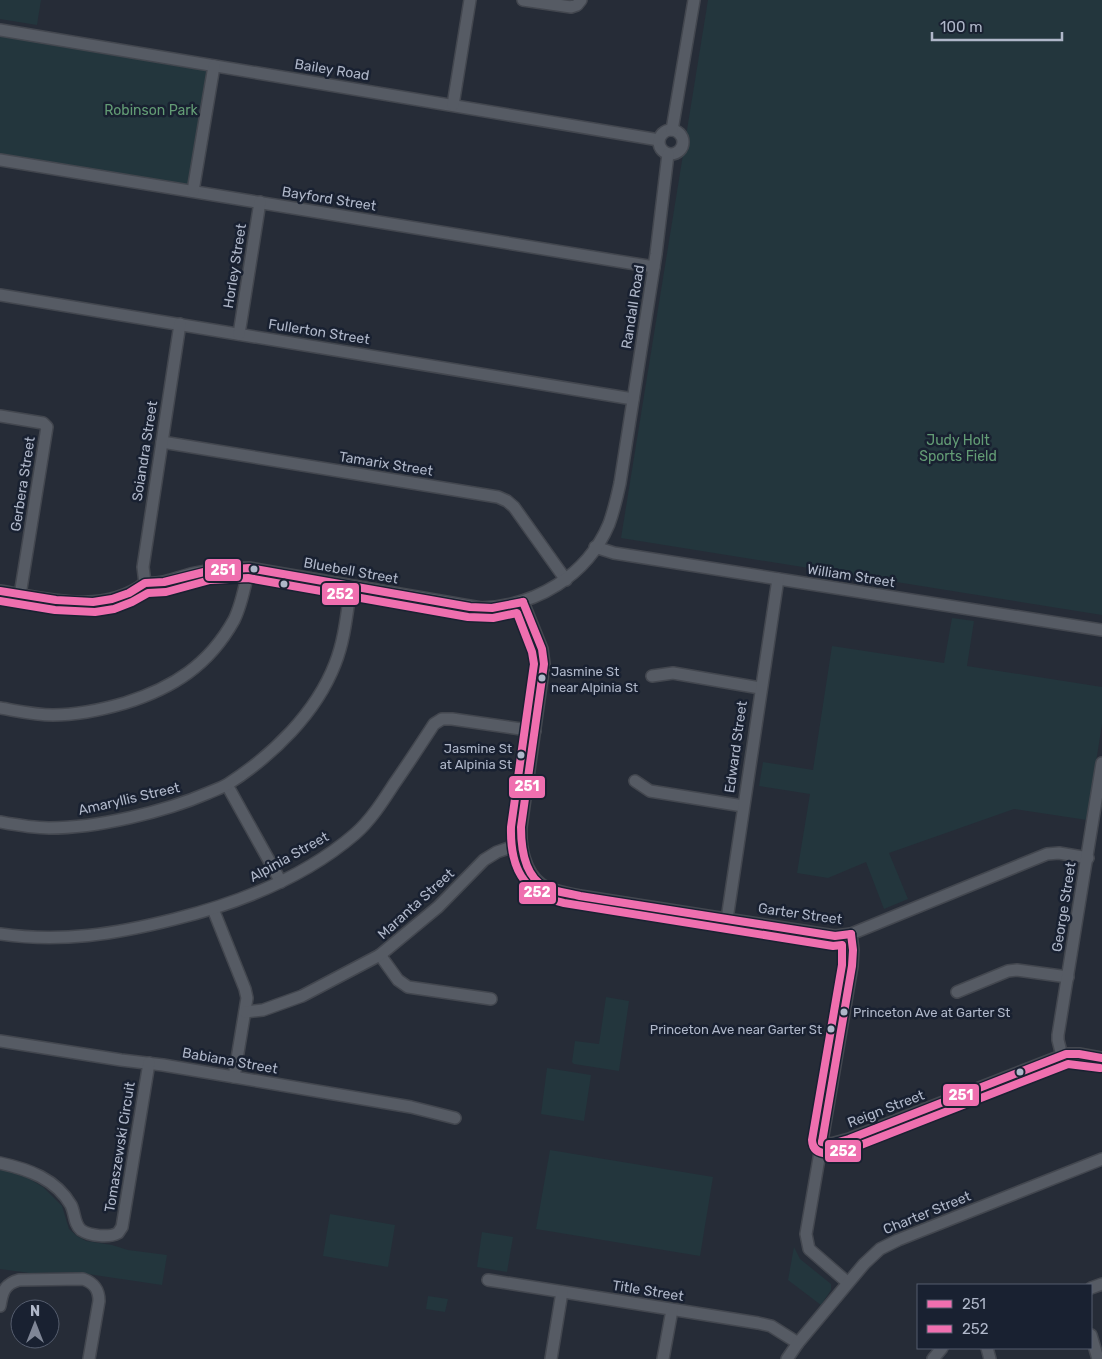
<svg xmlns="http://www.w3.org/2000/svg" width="1102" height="1359" font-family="Rubik,sans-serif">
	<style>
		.green { fill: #23363d }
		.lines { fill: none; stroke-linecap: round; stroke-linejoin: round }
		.minor-casing { stroke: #43474f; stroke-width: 14 }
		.minor { stroke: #565b64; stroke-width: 11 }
		.bus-1-casing { stroke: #192131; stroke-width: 11 }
		.bus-2-casing { stroke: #192131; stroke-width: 11 }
		.bus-1 { stroke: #ef6faf; stroke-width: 8 }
		.bus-2 { stroke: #ef6faf; stroke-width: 8 }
		.bus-dot { fill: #afb7c9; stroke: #192131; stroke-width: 2 }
		.labels { text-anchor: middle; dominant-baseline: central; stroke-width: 5; stroke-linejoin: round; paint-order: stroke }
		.bus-label { font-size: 13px; fill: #afb7c9; stroke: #192131; text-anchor: start }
		.street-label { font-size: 14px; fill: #afb7c9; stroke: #192131 }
		.park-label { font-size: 14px; fill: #639c75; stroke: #192131 }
		.line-badge { stroke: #192131; stroke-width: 2 }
		.badge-label { font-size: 14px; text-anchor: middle; font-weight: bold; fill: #fff }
	</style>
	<rect width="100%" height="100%" fill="#262c37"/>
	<g class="green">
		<path d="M0,0h41l-4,25 -37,-6z"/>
		<path d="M708,0h394v615l-481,-77z"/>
		<path d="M0,30l214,36 -21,125 -193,-31z"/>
		<path d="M952,618l22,3 -7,45 135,21v37l-15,96 -73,-11 -125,44 19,46 -24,10 -18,-47 -38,16 -31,-5 13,-79 -51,-8 4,-24 50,8 19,-124 112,17z"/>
		<path d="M606,997l23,4 -10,70 -45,-7 -2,-2 3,-21 24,3z"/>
		<path d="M547,1068l44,7 -7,46 -43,-7z"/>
		<path d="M550,1150l163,27 -13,79 -164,-27z"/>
		<path d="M0,1169l28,9 15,9 19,19 7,23 8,7 9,5 26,4 16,5 39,5 -5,30 -88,-13 -44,1 -30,-4z"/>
		<path d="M330,1214l65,11 -7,42 -65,-11z"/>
		<path d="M482,1232l31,5 -6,35 -30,-5z"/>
		<path d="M794,1247l6,12 31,25v6l-10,15 -33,-25z"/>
		<path d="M428,1296l20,3 -3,13 -19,-3z"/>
	</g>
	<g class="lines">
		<g class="minor-casing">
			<g id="minor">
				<path d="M523,0l48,7 6,-2 4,-5"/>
				<path d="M0,30l659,110"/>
				<path d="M453,105l17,-105"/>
				<circle cx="671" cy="142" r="12"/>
				<path d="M672,130l22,-130"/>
				<path d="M0,160l654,107"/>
				<path d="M193,191l21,-125"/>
				<path d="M0,295l633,104"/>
				<path d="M239,334l21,-132"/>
				<path d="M0,416l43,7 4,4 -27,168"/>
				<path d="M162,442l336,55 9,4 7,6 52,73"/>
				<path d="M595,547l19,6 488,77"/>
				<path d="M145,583l-2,-16 37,-243"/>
				<path d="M0,591c47,8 104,24 145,-8 19,2 31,-6 50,-10 18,-4 36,-5 54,-5l232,40c55,-2 106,-32 128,-84 5,-14 8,-27 11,-41l36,-229 12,-100"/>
				<path d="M523,602l19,47 2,15 -23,163c-1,20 3,45 21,58 11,7 26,8 38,11l255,40 16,-2 196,-80 12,-1 29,5"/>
				<path d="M652,676l21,-3 87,15"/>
				<path d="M0,708c18,3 35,7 53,7 24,0 48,-5 72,-12 48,-15 84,-38 109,-83 8,-16 11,-35 15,-52"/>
				<path d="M635,781l15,10 93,15"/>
				<path d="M227,785l54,97"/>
				<path d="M0,822c16,3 33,6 49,6 48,0 115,-16 159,-35 6,-3 14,-5 20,-9 45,-29 88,-71 107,-120 10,-25 12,-53 16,-78"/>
				<path d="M213,909l32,80 2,9 -13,79"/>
				<path d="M727,919l51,-340"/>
				<path d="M0,934c61,9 116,0 175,-15 64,-16 129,-41 180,-85 16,-14 28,-33 39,-50 14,-20 27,-40 40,-60l8,-5h10l83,12"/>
				<path d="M380,955l18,25 10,7 83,12"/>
				<path d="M957,992l51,-21 9,-1 51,7"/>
				<path d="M245,1012l18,-2 39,-14 78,-41 58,-48 46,-47 13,-8 23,-8"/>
				<path d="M0,1041l121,19 42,5 248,42 44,11"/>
				<path d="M1062,1056l-4,-16v-5l44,-272"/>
				<path d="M822,1142l9,2 18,-5 217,-85h13l23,4"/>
				<path d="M0,1163c28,6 56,16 71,42 4,8 3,19 10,25 9,6 28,8 37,3l4,-6 27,-164"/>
				<path d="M488,1280l270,43 13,3 27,17"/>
				<path d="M847,1282l-38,-33 -3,-15 46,-268 1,-16 -2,-16"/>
				<path d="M1091,1288l11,-4"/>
				<path d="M0,1306c2,-13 4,-22 19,-26l64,-1c11,4 16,10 16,22l-10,58"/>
				<path d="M1091,1335l7,24"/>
				<path d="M987,1348l3,11"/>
				<path d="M551,1359l11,-67"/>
				<path d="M663,1359l9,-49"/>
				<path d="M787,1359l11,-16 66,-79 16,-15 18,-9 204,-81"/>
				<path d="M933,1359l9,-11"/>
			</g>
		</g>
		<use href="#minor" class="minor"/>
		<g class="bus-1-casing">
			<g id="bus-1">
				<path d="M0,591l56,9 37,2 19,-3 17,-6 16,-10 19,-1 44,-11 41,-3 221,39 22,1 31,-6"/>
				<path d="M523,602l19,47 2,15 -23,163c0,21 3,49 24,60 11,5 23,6 35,9l255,40 16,-2"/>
				<path d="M822,1142l9,2 18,-5 217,-85h13l23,4"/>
				<path d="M822,1142l30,-176 1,-16 -2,-16"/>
			</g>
		</g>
		<g class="bus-2-casing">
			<path id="bus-2" d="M0,601l55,9 40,2 19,-3 18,-7 16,-9 18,-1 44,-12 38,-2 220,39 25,1 24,-5 15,39 2,12 -23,163c-1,39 11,67 53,76l269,43 9,-1v20l-30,175c1,21 29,12 41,8l215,-84 32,4"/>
		</g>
		<use href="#bus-1" class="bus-1"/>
		<use href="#bus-2" class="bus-2"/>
	</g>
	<g class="bus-dot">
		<circle cx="254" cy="569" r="4.5"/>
		<circle cx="284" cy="584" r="4.5"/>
		<circle cx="542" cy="678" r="4.5"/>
		<circle cx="521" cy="755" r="4.5"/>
		<circle cx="844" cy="1012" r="4.5"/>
		<circle cx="831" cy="1029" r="4.5"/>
		<circle cx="1020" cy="1072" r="4.5"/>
	</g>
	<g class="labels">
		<g class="bus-label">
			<text x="551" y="671">Jasmine St<tspan x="551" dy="16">near Alpinia St</tspan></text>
			<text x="512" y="748" text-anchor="end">Jasmine St<tspan x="512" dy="16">at Alpinia St</tspan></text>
			<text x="853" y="1012">Princeton Ave at Garter St</text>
			<text x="822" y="1029" text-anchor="end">Princeton Ave near Garter St</text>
		</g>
		<g class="street-label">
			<text transform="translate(332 70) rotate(9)">Bailey Road</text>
			<text transform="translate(329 199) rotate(9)">Bayford Street</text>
			<text transform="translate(235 266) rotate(-81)">Horley Street</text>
			<text transform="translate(633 307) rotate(-81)">Randall Road</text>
			<text transform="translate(319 332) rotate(9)">Fullerton Street</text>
			<text transform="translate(145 451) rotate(-81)">Soiandra Street</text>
			<text transform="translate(386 464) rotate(9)">Tamarix Street</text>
			<text transform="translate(23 484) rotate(-81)">Gerbera Street</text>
			<text transform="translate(351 571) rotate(10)">Bluebell Street</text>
			<text transform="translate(851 576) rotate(9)">William Street</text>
			<text transform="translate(736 747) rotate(-82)">Edward Street</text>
			<text transform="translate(129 799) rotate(-13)">Amaryllis Street</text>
			<text transform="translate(289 857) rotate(-29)">Alpinia Street</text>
			<text transform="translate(416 904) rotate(-42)">Maranta Street</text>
			<text transform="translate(1064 907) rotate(-81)">George Street</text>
			<text transform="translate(800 914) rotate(8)">Garter Street</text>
			<text transform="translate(230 1061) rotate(10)">Babiana Street</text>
			<text transform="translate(886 1109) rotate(-21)">Reign Street</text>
			<text transform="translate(120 1147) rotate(-81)">Tomaszewski Circuit</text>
			<text transform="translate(927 1213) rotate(-22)">Charter Street</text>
			<text transform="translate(648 1291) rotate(9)">Title Street</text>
		</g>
		<g class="park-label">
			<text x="151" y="110">Robinson Park</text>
			<text x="958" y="440">Judy Holt<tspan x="958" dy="16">Sports Field</tspan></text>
		</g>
	</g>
	<g class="line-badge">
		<rect x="204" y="558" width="38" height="24" rx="5" fill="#ef6faf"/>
		<rect x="321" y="582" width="39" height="24" rx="5" fill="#ef6faf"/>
		<rect x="508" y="775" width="38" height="24" rx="5" fill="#ef6faf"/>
		<rect x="518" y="881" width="39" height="24" rx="5" fill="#ef6faf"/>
		<rect x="942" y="1083" width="38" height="24" rx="5" fill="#ef6faf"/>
		<rect x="824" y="1139" width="38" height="24" rx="5" fill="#ef6faf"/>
	</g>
	<g class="badge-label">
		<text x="223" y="575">251</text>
		<text x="340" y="599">252</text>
		<text x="527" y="791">251</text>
		<text x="537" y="897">252</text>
		<text x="961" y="1100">251</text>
		<text x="843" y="1156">252</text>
	</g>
	<rect x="917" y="1284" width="175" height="65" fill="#192131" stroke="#555d6e"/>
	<rect x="927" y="1300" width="25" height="8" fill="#ef6faf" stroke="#555d6e"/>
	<text x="962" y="1309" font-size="15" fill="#afb7c9">251</text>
	<rect x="927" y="1325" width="25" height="8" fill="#ef6faf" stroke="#555d6e"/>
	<text x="962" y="1334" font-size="15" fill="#afb7c9">252</text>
	<g transform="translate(35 1324)"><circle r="24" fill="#192131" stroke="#555d6e"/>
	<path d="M0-4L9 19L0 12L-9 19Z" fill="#7f8696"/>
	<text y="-8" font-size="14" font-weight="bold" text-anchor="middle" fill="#afb7c9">N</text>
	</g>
	<path d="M932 32v8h130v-8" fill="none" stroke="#afb7c9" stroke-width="2.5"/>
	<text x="940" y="32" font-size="15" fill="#afb7c9" stroke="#192131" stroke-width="4" paint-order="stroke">100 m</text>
</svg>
